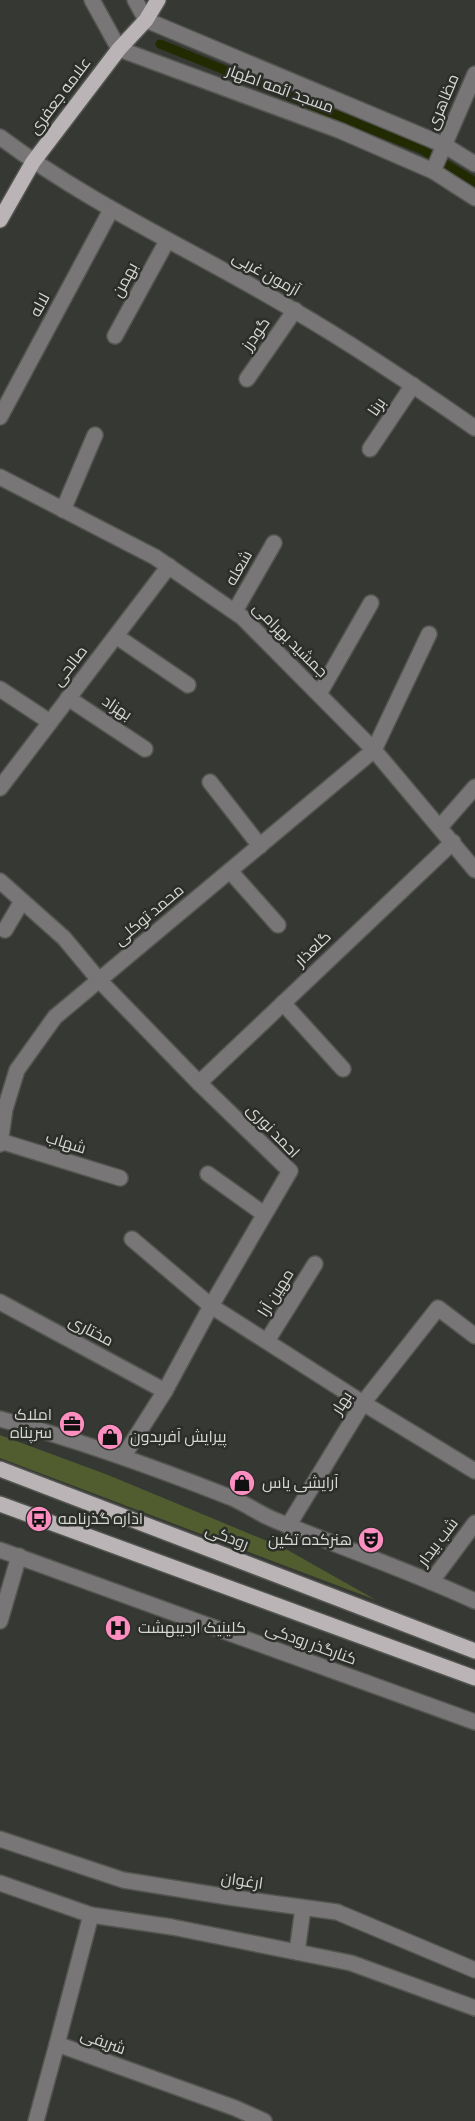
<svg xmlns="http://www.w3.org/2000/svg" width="475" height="2121" font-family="'Source Sans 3',Cairo,sans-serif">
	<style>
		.green { fill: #515d2f }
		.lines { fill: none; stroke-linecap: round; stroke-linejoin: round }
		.stream { stroke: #222a01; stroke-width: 9 }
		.minor-casing { stroke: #535550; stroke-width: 18 }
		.major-casing { stroke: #535550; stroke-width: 18 }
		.minor { stroke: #797677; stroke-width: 15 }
		.major { stroke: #bbb4b7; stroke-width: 15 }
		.labels { text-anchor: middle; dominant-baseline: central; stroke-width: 5; stroke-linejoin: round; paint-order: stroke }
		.street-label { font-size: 16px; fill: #d6d7d3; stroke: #2c2e29 }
		.poi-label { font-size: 16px; fill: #d6d7d3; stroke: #2c2e29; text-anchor: start }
	</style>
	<rect width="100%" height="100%" fill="#363833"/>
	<path class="green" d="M0,1435l108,40 176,73 92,52 -376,-142z"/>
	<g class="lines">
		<path class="stream" d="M160,44l261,105 54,33"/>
		<g class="minor-casing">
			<g id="minor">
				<path d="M92,0l27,49 222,82 92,40 42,27"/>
				<path d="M135,0l11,20 298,125 31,19"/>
				<path d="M0,137c92,69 197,115 295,174 62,36 121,76 180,117"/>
				<path d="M433,171l42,-97"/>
				<path d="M115,336l52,-95"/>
				<path d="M247,379l48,-69"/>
				<path d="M0,417l111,-207"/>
				<path d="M370,449l43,-64"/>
				<path d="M0,477l155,80 87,60 132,133 101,120"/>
				<path d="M63,510l32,-75"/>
				<path d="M235,611l39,-68"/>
				<path d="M116,636l72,49"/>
				<path d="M0,689l50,33"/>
				<path d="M319,694l52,-91"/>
				<path d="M68,698l77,51"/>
				<path d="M210,782l50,64"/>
				<path d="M0,788l169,-222"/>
				<path d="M440,827l35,-40"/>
				<path d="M230,871l48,54"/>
				<path d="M0,881l64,57 35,42 100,103 91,88 -79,135 -46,85 -42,66"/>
				<path d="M5,930l17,-29"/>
				<path d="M283,1003l60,66"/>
				<path d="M199,1083l254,-241"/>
				<path d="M0,1141l120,37"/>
				<path d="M0,1144l5,-35 12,-39 38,-53 319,-267 55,-116"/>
				<path d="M208,1174l56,40"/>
				<path d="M132,1239l79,67 152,97 112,68"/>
				<path d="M0,1302l165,89"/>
				<path d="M267,1341l48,-77"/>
				<path d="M0,1419c79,21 156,49 232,79 16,7 29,17 45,23 66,27 133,50 198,80"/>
				<path d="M288,1526l75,-123 75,-95 37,28"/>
				<path d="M0,1550l475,172"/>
				<path d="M431,1582l44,-59"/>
				<path d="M0,1621l19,-65"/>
				<path d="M0,1839l123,41 105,17 109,15 138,58"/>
				<path d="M0,1883l91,32 81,12 179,36 124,45"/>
				<path d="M91,1915l-34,129 178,64 29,13"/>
				<path d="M297,1952l6,-44"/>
				<path d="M36,2121l21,-77"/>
			</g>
		</g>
		<g class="major-casing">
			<g id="major">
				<path d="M0,220l33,-58 86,-113 27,-29 12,-20"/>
				<path d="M0,1469l475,182"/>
				<path d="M0,1504l475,174"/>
			</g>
		</g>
		<use href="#minor" class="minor"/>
		<use href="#major" class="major"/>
	</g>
	<defs>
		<g id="office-disc" transform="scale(1.35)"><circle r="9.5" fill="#fd8ec0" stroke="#2c2e29"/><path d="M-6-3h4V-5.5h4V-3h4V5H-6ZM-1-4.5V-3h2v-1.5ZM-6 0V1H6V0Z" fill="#111"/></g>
		<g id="shop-disc" transform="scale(1.35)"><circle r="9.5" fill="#fd8ec0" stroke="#2c2e29"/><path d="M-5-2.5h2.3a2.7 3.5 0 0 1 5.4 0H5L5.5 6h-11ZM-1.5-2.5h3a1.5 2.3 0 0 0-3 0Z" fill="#111"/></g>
		<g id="bus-disc" transform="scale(1.35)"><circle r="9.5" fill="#fd8ec0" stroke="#2c2e29"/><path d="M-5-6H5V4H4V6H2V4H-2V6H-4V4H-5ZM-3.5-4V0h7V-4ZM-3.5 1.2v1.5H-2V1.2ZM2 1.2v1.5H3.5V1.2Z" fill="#111"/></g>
		<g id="theatre-disc" transform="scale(1.35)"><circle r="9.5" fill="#fd8ec0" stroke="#2c2e29"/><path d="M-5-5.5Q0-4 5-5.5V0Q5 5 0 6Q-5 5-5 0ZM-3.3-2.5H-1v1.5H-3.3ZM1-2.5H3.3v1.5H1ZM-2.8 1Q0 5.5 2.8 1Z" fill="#111"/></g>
		<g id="hospital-disc" transform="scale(1.35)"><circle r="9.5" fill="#fd8ec0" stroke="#2c2e29"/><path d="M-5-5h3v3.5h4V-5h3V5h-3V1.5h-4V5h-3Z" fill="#111"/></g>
	</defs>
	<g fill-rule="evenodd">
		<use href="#office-disc" x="72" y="1424"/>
		<use href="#shop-disc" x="110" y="1437"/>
		<use href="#shop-disc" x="242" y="1483"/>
		<use href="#bus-disc" x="39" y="1519"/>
		<use href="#theatre-disc" x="371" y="1540"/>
		<use href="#hospital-disc" x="118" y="1628"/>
	</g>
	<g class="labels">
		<g class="street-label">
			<text transform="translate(280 89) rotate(20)">مسجد ائمه اطهار</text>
			<text transform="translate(60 96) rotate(-53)">علامه جعفری</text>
			<text transform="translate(443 102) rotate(-67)">مظاهری</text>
			<text transform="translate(266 274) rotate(29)">آزمون غربی</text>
			<text transform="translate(125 280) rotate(-62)">بهمن</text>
			<text transform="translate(40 305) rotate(-62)">لاله</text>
			<text transform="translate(256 334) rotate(-55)">گودرز</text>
			<text transform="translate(377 407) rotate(-56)">برنا</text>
			<text transform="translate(239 568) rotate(-60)">شعله</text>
			<text transform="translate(290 640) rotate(45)">جمشید بهرامی</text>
			<text transform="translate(70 666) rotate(-52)">صالحی</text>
			<text transform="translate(117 708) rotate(33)">بهزاد</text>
			<text transform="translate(149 915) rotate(-40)">محمد توکلی</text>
			<text transform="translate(313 949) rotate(-44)">گلعذار</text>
			<text transform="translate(273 1131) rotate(46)">احمد نوری</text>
			<text transform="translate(66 1143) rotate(17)">شهاب</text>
			<text transform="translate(276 1293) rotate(-58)">مهین آرا</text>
			<text transform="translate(91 1331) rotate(28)">مختاری</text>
			<text transform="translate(342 1403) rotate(-57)">بهار</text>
			<text transform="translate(227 1537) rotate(21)">رودکی</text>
			<text transform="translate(438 1542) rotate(-53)">شب بیدار</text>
			<text transform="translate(311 1644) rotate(20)">کنارگذر رودکی</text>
			<text transform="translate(242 1881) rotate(8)">ارغوان</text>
			<text transform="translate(103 2042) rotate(20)">شریفی</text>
		</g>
		<g class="poi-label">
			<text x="52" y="1415" text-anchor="end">املاک<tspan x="52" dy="18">سرپناه</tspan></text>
			<text x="130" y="1437">پیرایش آفریدون</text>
			<text x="262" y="1483">آرایشی یاس</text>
			<text x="58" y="1519">اداره گذرنامه</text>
			<text x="352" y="1540" text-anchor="end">هنرکده تکین</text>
			<text x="138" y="1628">کلینیک اردیبهشت</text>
		</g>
	</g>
</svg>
